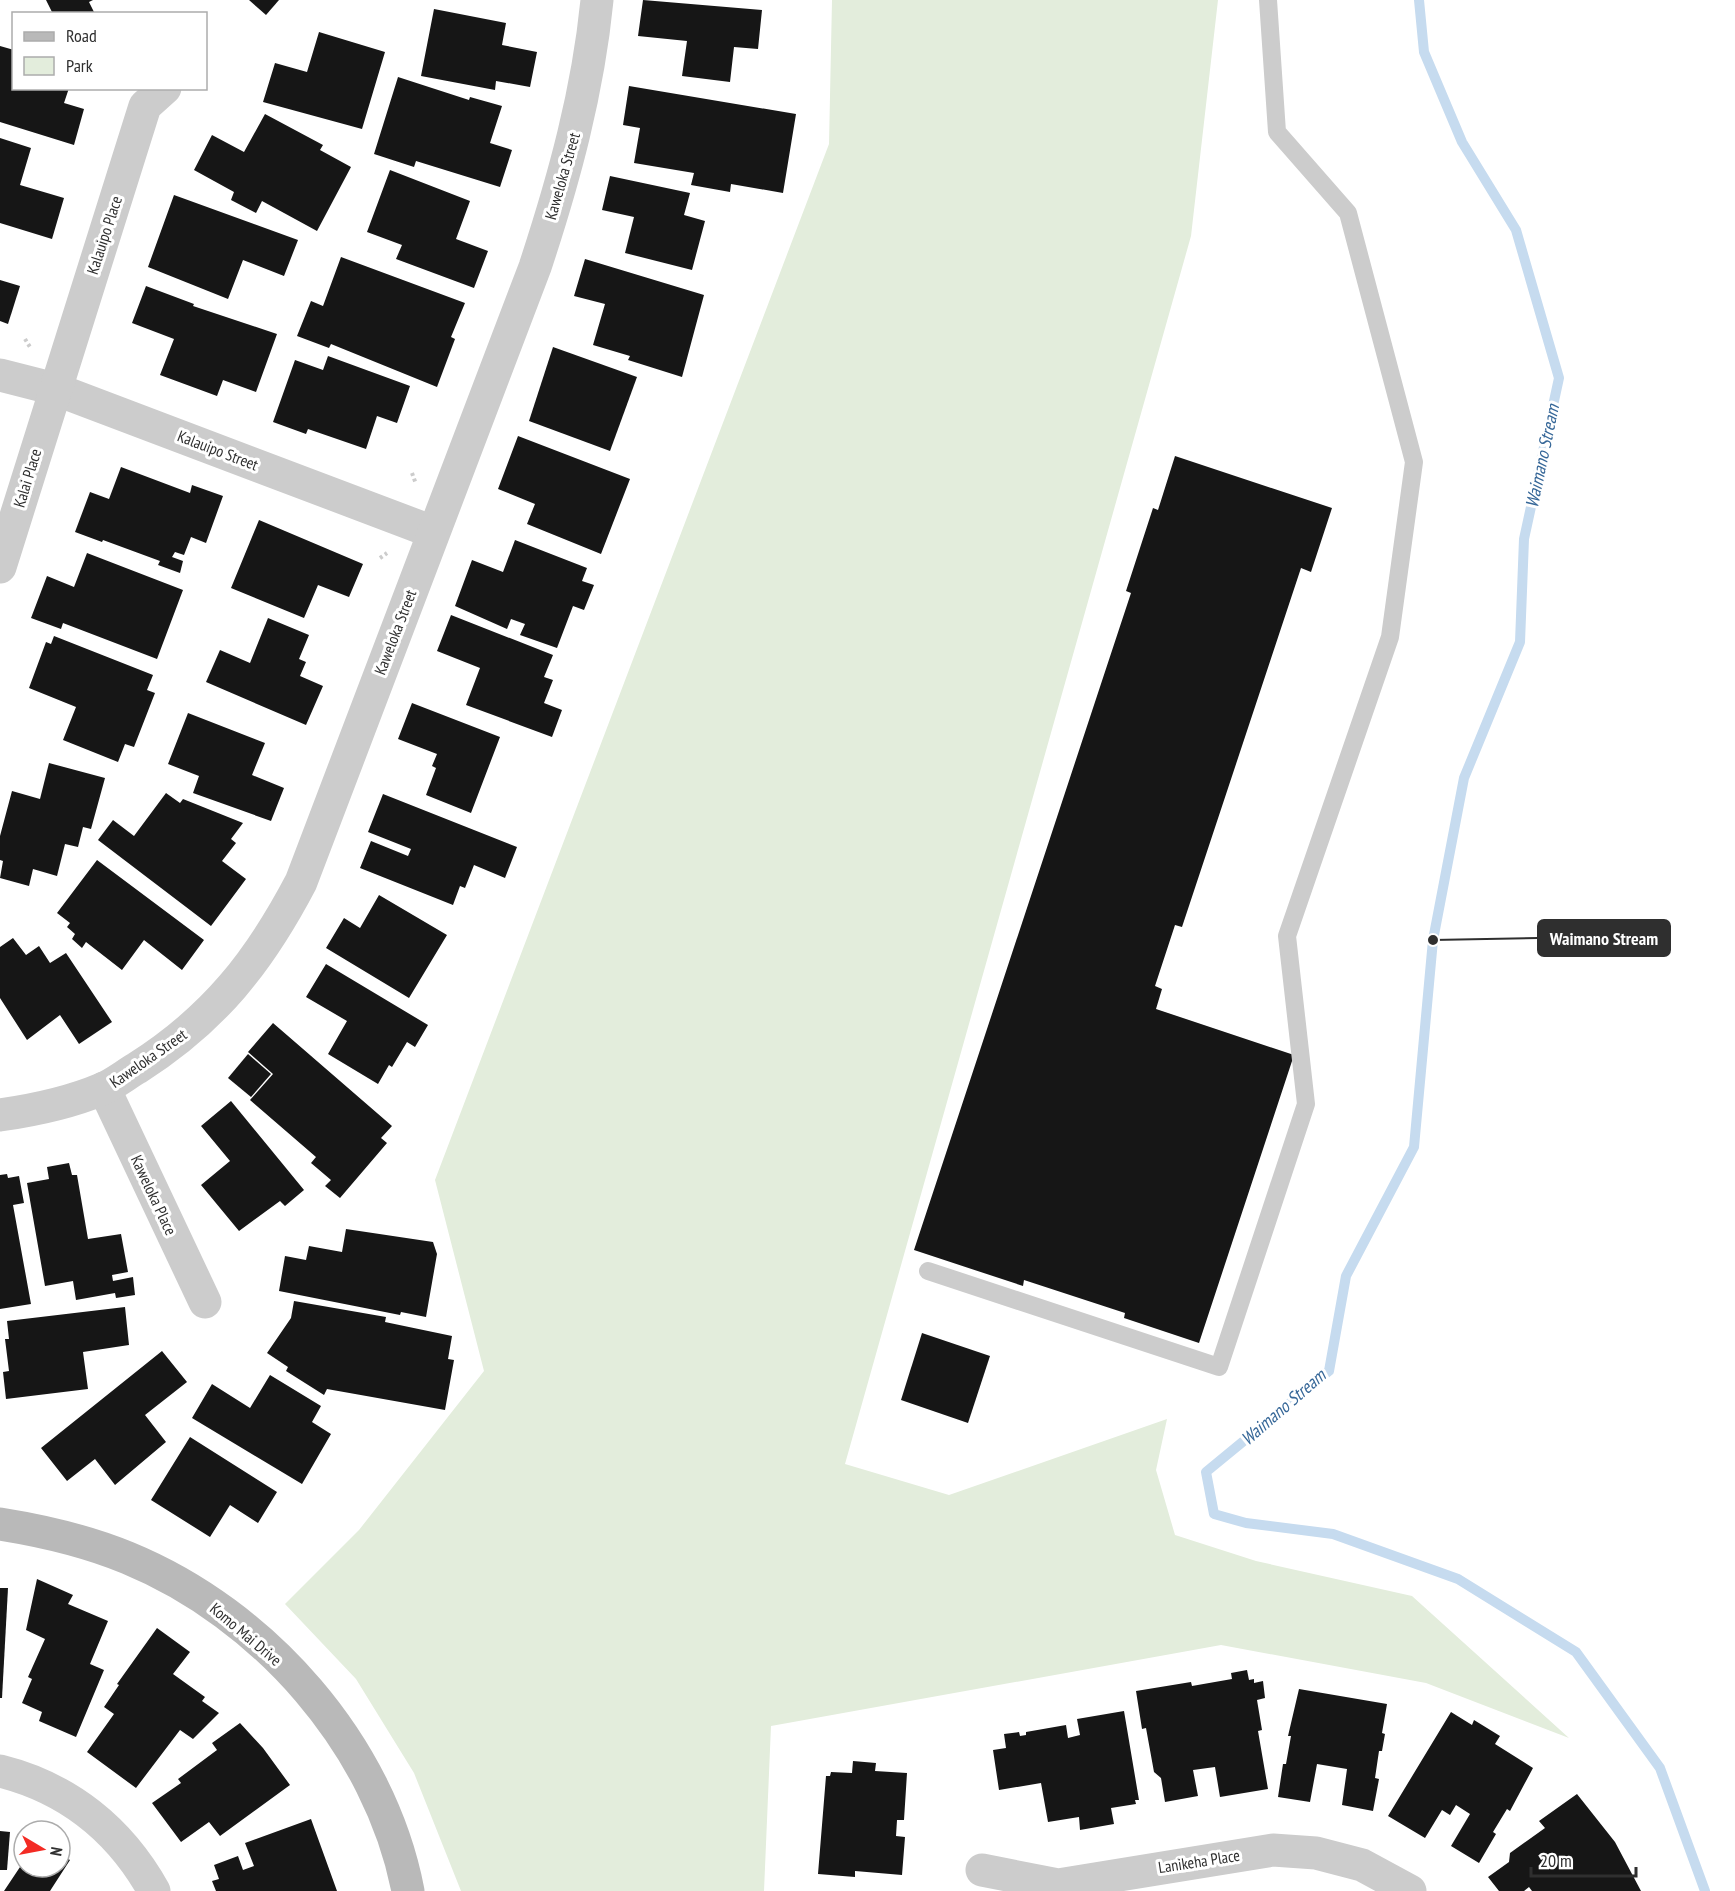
<svg xmlns="http://www.w3.org/2000/svg" width="1735" height="1891" font-family="'PT Sans Narrow',sans-serif">
	<style>
		.green { fill: #e3eddc }
		.lines { fill: none; stroke-linecap: round; stroke-linejoin: round }
		.stream { stroke: #c6dbef; stroke-width: 10 }
		.building { fill: #161616 }
		.path { stroke: #ccc; stroke-width: 4; stroke-dasharray: 3 3; stroke-linecap: butt }
		.service { stroke: #ccc; stroke-width: 18 }
		.minor { stroke: #ccc; stroke-width: 33 }
		.secondary { stroke: #b9b9b9; stroke-width: 33 }
		.labels { text-anchor: middle; dominant-baseline: central; stroke-width: 6; stroke-linejoin: round; paint-order: stroke }
		.street-label { font-size: 16px; fill: #2f2f2f; stroke: #fff }
		.water-label { font-size: 18px; font-style: italic; fill: #366798; stroke: #fff }
		.leader { fill: none; stroke: #2f2f2f; stroke-width: 2 }
		.callout-dot { fill: #2f2f2f; stroke: #fff; stroke-width: 2 }
		.callout { fill: #2f2f2f; stroke: #2f2f2f; stroke-width: 2 }
		.callout-label { font-size: 18px; text-anchor: middle; font-weight: bold; fill: #fff }
	</style>
	<rect width="100%" height="100%" fill="#fff"/>
	<path class="green" d="M832,0h386l-27,236 -346,1228 104,31 218,-76 -11,51 19,65 81,26 156,35 157,142 -143,-55 -205,-38 -450,81 -7,165h-303l-47,-118 -58,-94 -71,-75 74,-74 125,-159 -49,-191 394,-1036z"/>
	<g class="lines">
		<path class="stream" d="M1419,0l5,52 38,90 54,88 43,148 -35,161 -4,103 -56,136 -31,162 -19,207 -68,129 -17,95 -123,101 8,42 32,9 87,11 125,45 118,73 84,116 45,123"/>
	</g>
	<g class="building">
		<path d="M46,0h47l-4,2 6,12h-42z"/>
		<path d="M249,0h30l-13,15z"/>
		<path d="M643,0l119,10 -4,39 -24,-2 -4,35 -48,-6 5,-35 -49,-5z"/>
		<path d="M434,9l72,14 -4,22 35,7 -7,35 -34,-6 -1,9 -74,-14z"/>
		<path d="M319,32l66,20 -23,77 -99,-27 12,-39 32,9z"/>
		<path d="M0,46l14,4v38h55l-5,15 20,6 -10,36 -74,-23z"/>
		<path d="M398,77l71,23 1,-3 32,9 -12,37 22,7 -12,37 -84,-26 -2,6 -40,-13z"/>
		<path d="M629,86l167,28 -13,79 -52,-9 -1,8 -39,-7 3,-12 -60,-10 6,-35 -17,-3z"/>
		<path d="M265,114l58,31 -3,5 31,17 -34,64 -55,-30 -6,12 -25,-13 3,-8 -40,-22 18,-35 32,17z"/>
		<path d="M0,138l31,10 -11,37 44,13 -12,41 -52,-16z"/>
		<path d="M390,170l80,31 -14,38 32,12 -14,37 -78,-29 6,-14 -35,-13z"/>
		<path d="M610,176l80,17 -6,22 21,6 -13,49 -67,-17 9,-36 -32,-7z"/>
		<path d="M174,195l124,45 -14,36 -41,-16 -15,39 -80,-32z"/>
		<path d="M341,257l124,46 -14,34 4,2 -18,48 -106,-43 -2,4 -32,-12 14,-35 12,5z"/>
		<path d="M585,259l119,36 -22,82 -54,-17 2,-4 -37,-11 12,-41 -31,-8z"/>
		<path d="M0,280l20,6 -12,38 -8,-3z"/>
		<path d="M146,286l48,18 -1,2 84,28 -21,58 -33,-12 -6,16 -57,-21 14,-36 -42,-16z"/>
		<path d="M553,347l84,30 -27,74 -81,-30z"/>
		<path d="M328,356l82,30 -13,37 -20,-7 -11,33 -58,-20 -2,5 -33,-12 22,-62 28,10z"/>
		<path d="M518,436l112,43 -29,75 -74,-30 8,-20 -37,-15z"/>
		<path d="M1175,456l157,52 -21,64 -10,-4 -119,359 -7,-2 -20,61 7,3 -6,20 138,46 -95,288 -75,-25 1,-5 -101,-33 -1,6 -109,-36 217,-657 -5,-2 27,-83 5,2z"/>
		<path d="M121,467l69,26 2,-8 31,11 -17,47 -15,-6 -7,18 -9,-3 -3,5 11,4 -3,12 -22,-8 2,-4 -57,-21 -1,2 -27,-10 15,-40 19,7z"/>
		<path d="M259,520l104,44 -14,33 -31,-12 -14,33 -73,-30z"/>
		<path d="M515,540l72,28 -5,13 12,4 -10,25 -11,-4 -16,42 -37,-13 5,-11 -14,-5 -4,10 -52,-23 17,-46 31,12z"/>
		<path d="M87,553l96,37 -26,69 -94,-36 -2,6 -30,-11 16,-42 27,11z"/>
		<path d="M451,615l102,40 -9,22 9,3 -9,23 18,7 -10,27 -86,-32 14,-37 -43,-17z"/>
		<path d="M268,618l41,17 -10,24 7,3 -6,14 23,10 -17,39 -100,-43 14,-32 30,13z"/>
		<path d="M54,636l99,39 -6,15 8,3 -21,54 -9,-3 -7,18 -55,-22 13,-33 -47,-19 17,-46 5,2z"/>
		<path d="M412,703l88,34 -29,76 -45,-18 10,-27 -4,-2 5,-12 -39,-15z"/>
		<path d="M188,713l77,30 -13,32 32,13 -13,33 -78,-28 6,-17 -31,-12z"/>
		<path d="M49,763l56,15 -14,51 -8,-2 -5,20 -13,-3 -8,32 -24,-7 -4,17 -29,-8 3,-17 -3,-1v-24l12,-45 28,8z"/>
		<path d="M166,793l14,10 3,-4 60,24 -12,16 5,4 -14,18 24,18 -35,47 -113,-86 15,-20 21,16z"/>
		<path d="M383,794l134,53 -12,31 -31,-13 -9,23 -5,-2 -7,19 -93,-37 11,-27 37,15 3,-7 -43,-17z"/>
		<path d="M97,860l107,80 -22,30 -38,-30 -22,30 -36,-28 -4,6 -10,-9 3,-5 -8,-7 3,-4 -13,-10z"/>
		<path d="M379,895l68,40 -38,63 -83,-50 18,-30 16,10z"/>
		<path d="M13,938l13,17 13,-9 11,17 16,-10 46,69 -33,22 -19,-29 -33,25 -27,-42v-51z"/>
		<path d="M326,964l102,61 -13,22 -8,-5 -15,25 -3,-2 -11,19 -50,-30 19,-33 -41,-24z"/>
		<path d="M273,1023l119,103 -11,12 6,5 -47,55 -15,-12 6,-6 -20,-17 5,-6 -66,-57 23,-26 -25,-22z"/>
		<path d="M248,1054l23,20 -20,23 -23,-19z"/>
		<path d="M231,1101l73,89 -19,16 -5,-5 -41,30 -38,-46 29,-24 -29,-35z"/>
		<path d="M69,1163l3,12h5l11,64 33,-5 7,38 -16,3 1,6 20,-4 2,18 -19,3 -1,-5 -39,7 -3,-19 -28,5 -18,-103 22,-4 -2,-12z"/>
		<path d="M7,1174l1,4 11,-2 5,27 -11,2 18,99 -31,5v-134z"/>
		<path d="M346,1229l87,13 4,12 -11,63 -25,-5 -1,3 -121,-24 6,-35 21,4 3,-14 33,6z"/>
		<path d="M294,1301l92,16 -1,5 67,14 -4,23 6,1 -9,50 -118,-21 -3,6 -38,-24 2,-4 -21,-14 24,-35z"/>
		<path d="M125,1307l4,38 -46,7 5,37 -82,10 -3,-27 6,-1 -4,-32h4l-2,-18z"/>
		<path d="M922,1333l68,23 -22,67 -67,-23z"/>
		<path d="M162,1351l25,31 -42,33 21,27 -51,43 -20,-26 -28,22 -26,-33z"/>
		<path d="M270,1375l51,31 -9,16 19,12 -29,50 -110,-66 20,-34 38,24z"/>
		<path d="M190,1437l87,55 -19,31 -28,-18 -20,32 -59,-37z"/>
		<path d="M37,1579l36,16 -5,9 40,17 -18,43 14,6 -28,67 -37,-16 3,-9 -20,-9 10,-24 -4,-2 17,-38 -19,-9z"/>
		<path d="M0,1588h8l-6,110h-2z"/>
		<path d="M157,1628l33,24 -17,22 32,23 -3,4 17,12 -26,26 -13,-9 -44,58 -49,-36 27,-38 -10,-7 15,-22 -2,-1z"/>
		<path d="M1247,1670l2,10 5,-1v4l9,-2 2,17 -8,2 5,30 -4,1 10,58 -48,8 -5,-30 -22,3 5,26 -33,6 -4,-24 -7,-6 -8,-44 -4,1 -6,-38 55,-9 1,4 40,-7 -1,-6z"/>
		<path d="M1299,1689l88,15 -5,29 3,1 -3,17h-3l-4,27 4,1 -6,32 -31,-6 5,-36 -30,-5 -7,38 -32,-5 5,-33h3l5,-28h-3z"/>
		<path d="M1124,1711l15,89h-4l1,4 -25,4 3,16 -34,6 -1,-13 -31,5 -7,-39 -42,7 -6,-40 13,-2 -2,-14 15,-2 1,4 6,-1v-3l40,-7 2,13 12,-3 -3,-16z"/>
		<path d="M1451,1712l21,13 2,-5 26,16 -5,8 38,24 -23,43 -3,-2 -14,23 3,2 -17,29 -28,-17 19,-32 -14,-9 -6,10 -8,-5 -17,28 -37,-22z"/>
		<path d="M240,1723l23,25 27,37 -70,51 -11,-14 -28,20 -29,-39 29,-20 -3,-4 39,-29 -5,-7z"/>
		<path d="M853,1761l23,2 -1,8 32,2 -3,47h-7l-1,16 9,1 -3,38 -47,-4v6l-37,-3 8,-98h4l1,-4 21,1z"/>
		<path d="M1577,1794l38,48 26,49h-109l-3,-4 -5,4h-25l-11,-14 21,-15 1,-9 35,-25 -6,-7z"/>
		<path d="M311,1819l26,72h-121l-4,-10 7,-2 -5,-14 24,-9 5,14 11,-4 -9,-23z"/>
		<path d="M0,1831l10,1 -3,38h-7z"/>
		<path d="M60,1854l10,6 -20,31h-46l20,-30v6h36z"/>
	</g>
	<g class="lines">
		<g class="path">
			<path d="M25,339l5,8"/>
			<path d="M412,473l4,11"/>
			<path d="M380,558l7,-5"/>
		</g>
		<path class="service" d="M928,1271l291,96 87,-263 -19,-168 103,-299 24,-175 -66,-249 -71,-81 -9,-132"/>
		<g class="minor">
			<path d="M0,375l55,14 378,143"/>
			<path d="M0,567l145,-461 20,-18"/>
			<path d="M104,1088l101,214"/>
			<path d="M0,1115c35,-5 69,-12 102,-26 12,-5 23,-14 35,-21 77,-49 122,-106 164,-186l234,-615c29,-88 53,-175 62,-267"/>
			<path d="M0,1771c68,17 120,59 154,120"/>
			<path d="M982,1870l76,15 215,-35 43,3 46,12 48,26"/>
		</g>
		<path class="secondary" d="M0,1524c44,7 87,17 128,34 136,56 252,187 280,333"/>
	</g>
	<g class="labels">
		<g class="street-label">
			<text transform="translate(562 176) rotate(-74)">Kaweloka Street</text>
			<text transform="translate(104 235) rotate(-72)">Kalauipo Place</text>
			<text transform="translate(218 450) rotate(21)">Kalauipo Street</text>
			<text transform="translate(27 478) rotate(-73)">Kalai Place</text>
			<text transform="translate(395 632) rotate(-69)">Kaweloka Street</text>
			<text transform="translate(148 1058) rotate(-35)">Kaweloka Street</text>
			<text transform="translate(154 1195) rotate(65)">Kaweloka Place</text>
			<text transform="translate(246 1634) rotate(40)">Komo Mai Drive</text>
			<text transform="translate(1199 1861) rotate(-9)">Lanikeha Place</text>
		</g>
		<g class="water-label">
			<text transform="translate(1542 456) rotate(-78)">Waimano Stream</text>
			<text transform="translate(1283 1407) rotate(-41)">Waimano Stream</text>
		</g>
	</g>
	<path class="leader" d="M1433 940L1538 938"/>
	<circle class="callout-dot" cx="1433" cy="940" r="6"/>
	<rect class="callout" x="1538" y="920" width="132" height="36" rx="6"/>
	<g class="callout-label">
		<text x="1604" y="945">Waimano Stream</text>
	</g>
	<rect x="12" y="12" width="195" height="78" fill="#ffffff" stroke="#acacac" stroke-width="1.5"/>
	<rect x="24" y="32" width="30" height="9" fill="#b9b9b9" stroke="#acacac" stroke-width="1.5"/>
	<text x="66" y="42" font-size="18" fill="#2f2f2f">Road</text>
	<rect x="24" y="57" width="30" height="18" fill="#e3eddc" stroke="#acacac" stroke-width="1.5"/>
	<text x="66" y="72" font-size="18" fill="#2f2f2f">Park</text>
	<g transform="translate(42 1849) rotate(100)"><circle r="28" fill="#ffffff" stroke="#acacac" stroke-width="1.5"/>
	<path d="M0-4.5L10 22L0 15L-10 22Z" fill="#f32b24"/>
	<text y="-9" font-size="16" font-weight="bold" text-anchor="middle" fill="#2f2f2f">N</text>
	</g>
	<path d="M1531 1867v9h105v-9" fill="none" stroke="#2f2f2f" stroke-width="3"/>
	<text x="1540" y="1867" font-size="18" fill="#2f2f2f" stroke="#ffffff" stroke-width="4.5" paint-order="stroke">20 m</text>
</svg>
